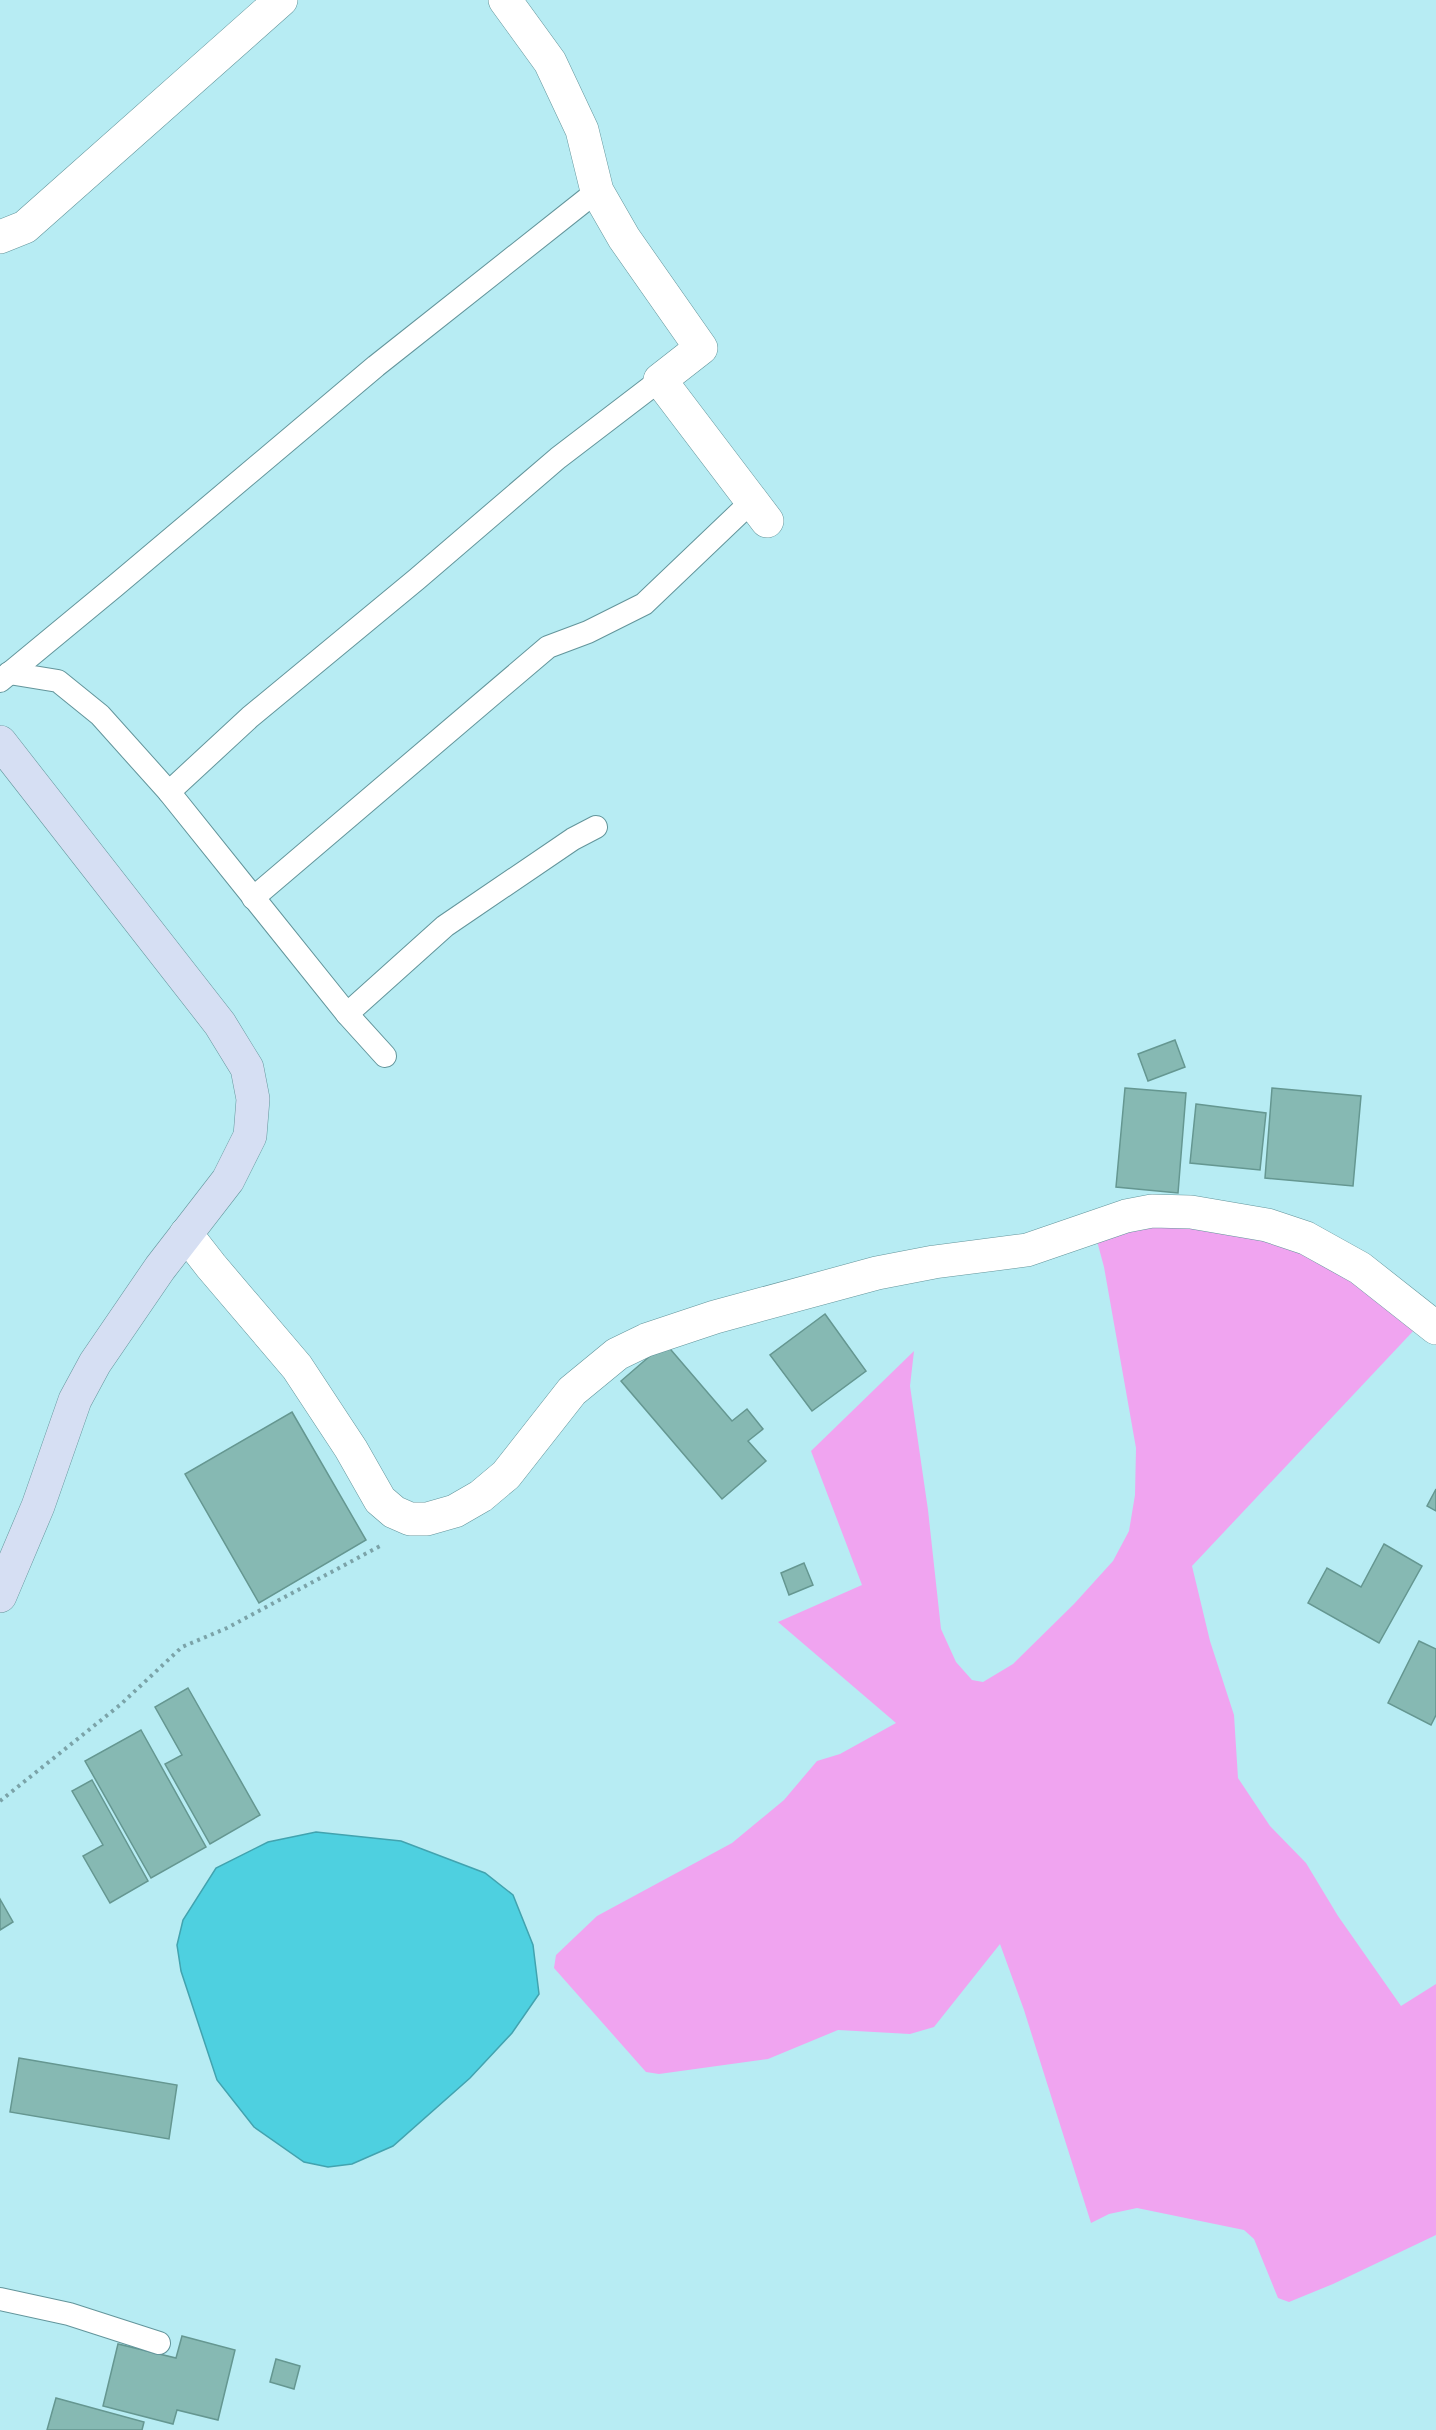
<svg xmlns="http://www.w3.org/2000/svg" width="1436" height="2430" font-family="Lato,sans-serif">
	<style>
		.green { fill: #f0a4f0 }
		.water { fill: #4ed0e0; stroke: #42a3af; stroke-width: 1.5 }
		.building { fill: #86b9b3; stroke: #659791; stroke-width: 1.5 }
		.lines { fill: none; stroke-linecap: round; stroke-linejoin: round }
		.lane-casing { stroke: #63959b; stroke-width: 24 }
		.street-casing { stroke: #63959b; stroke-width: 34 }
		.secondary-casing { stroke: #63959b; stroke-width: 34 }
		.path { stroke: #7ba3a8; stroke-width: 4; stroke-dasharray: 3 4.5; stroke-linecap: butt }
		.lane { stroke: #fff; stroke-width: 22 }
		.street { stroke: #fff; stroke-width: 33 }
		.secondary { stroke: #d6dff3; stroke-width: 33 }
	</style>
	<rect width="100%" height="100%" fill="#b7ecf3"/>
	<path class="green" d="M1150,1222l68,4 104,31 95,70 -225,239 18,75 24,74 4,63 32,48 36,37 32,53 63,90 35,-22v251l-103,49 -44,18 -11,-4 -24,-59 -10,-9 -107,-22 -28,6 -18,9 -67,-213 -24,-66 -66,83 -24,7 -72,-4 -70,29 -109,15 -13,-2 -92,-104 2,-13 41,-39 135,-73 52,-43 33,-39 23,-7 56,-31 -118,-101 84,-37 -51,-134 103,-100 -4,35 18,124 13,119 15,33 16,18 11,2 30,-18 61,-60 39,-43 16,-30 6,-36 1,-47 -32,-181 -7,-26z"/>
	<path class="water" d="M316,1832l85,9 84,32 28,22 20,50 6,49 -27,39 -42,45 -77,68 -41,18 -24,3 -24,-5 -50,-35 -37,-47 -36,-109 -4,-26 6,-25 33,-52 52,-26z"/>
	<g class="building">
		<path d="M1175,1040l10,27 -37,14 -10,-27z"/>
		<path d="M1125,1088l61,5 -8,100 -62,-6z"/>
		<path d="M1272,1088l89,8 -8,90 -88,-8z"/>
		<path d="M1196,1104l70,9 -6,57 -70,-7z"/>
		<path d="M825,1314l41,57 -54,40 -42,-56z"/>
		<path d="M665,1343l67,78 15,-12 16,20 -15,12 18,20 -44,38 -101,-118z"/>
		<path d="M292,1412l74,128 -107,63 -74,-129z"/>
		<path d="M1436,1489v22l-9,-5z"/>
		<path d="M1384,1544l38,22 -43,77 -71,-40 19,-35 34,19z"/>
		<path d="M804,1563l9,22 -24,10 -8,-22z"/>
		<path d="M1419,1641l17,8v66l-5,10 -43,-22z"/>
		<path d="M188,1688l72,127 -50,29 -45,-80 17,-9 -27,-48z"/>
		<path d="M141,1730l65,117 -55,31 -66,-117z"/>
		<path d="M92,1780l56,101 -38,22 -27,-47 20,-11 -31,-54z"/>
		<path d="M0,1899l13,23 -13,8z"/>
		<path d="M19,2058l158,27 -8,54 -159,-27z"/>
		<path d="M182,2336l53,14 -17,70 -41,-10 -4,14 -70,-18 15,-62 58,14z"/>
		<path d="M276,2359l24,7 -6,23 -24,-7z"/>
		<path d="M56,2398l88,24 -2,8h-95z"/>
	</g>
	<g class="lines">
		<g class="lane-casing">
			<g id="lane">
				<path d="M9,673l49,8 42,34 69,77 178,222 38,42"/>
				<path d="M0,681l115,-95 261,-220 221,-175"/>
				<path d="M169,792l81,-75 167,-138 141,-121 102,-78"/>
				<path d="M253,898l295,-251 40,-15 56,-28 108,-103"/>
				<path d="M347,1014l98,-88 128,-87 23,-12"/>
				<path d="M0,2299l69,15 90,29"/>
			</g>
		</g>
		<g class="street-casing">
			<g id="street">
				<path d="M505,0l45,62 32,68 15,61 27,47 77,110 -41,32 107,141"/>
				<path d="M0,237l25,-10 256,-227"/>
				<path d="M186,1234l25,32 86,101 54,82 29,51 14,12 16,7h17l28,-8 26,-15 25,-21 66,-84 45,-37 29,-14 69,-23 162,-44 57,-11 93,-12 99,-34 26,-5 39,1 76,13 39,13 54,30 76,60"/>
			</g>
		</g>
		<g class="secondary-casing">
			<path id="secondary" d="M0,742l220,282 27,44 6,31 -3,37 -22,44 -68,88 -65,95 -20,37 -37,106 -38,90"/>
		</g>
		<path class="path" d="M0,1801l120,-96 62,-58 45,-19 153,-82"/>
		<use href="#lane" class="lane"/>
		<use href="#street" class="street"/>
		<use href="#secondary" class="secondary"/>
	</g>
</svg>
